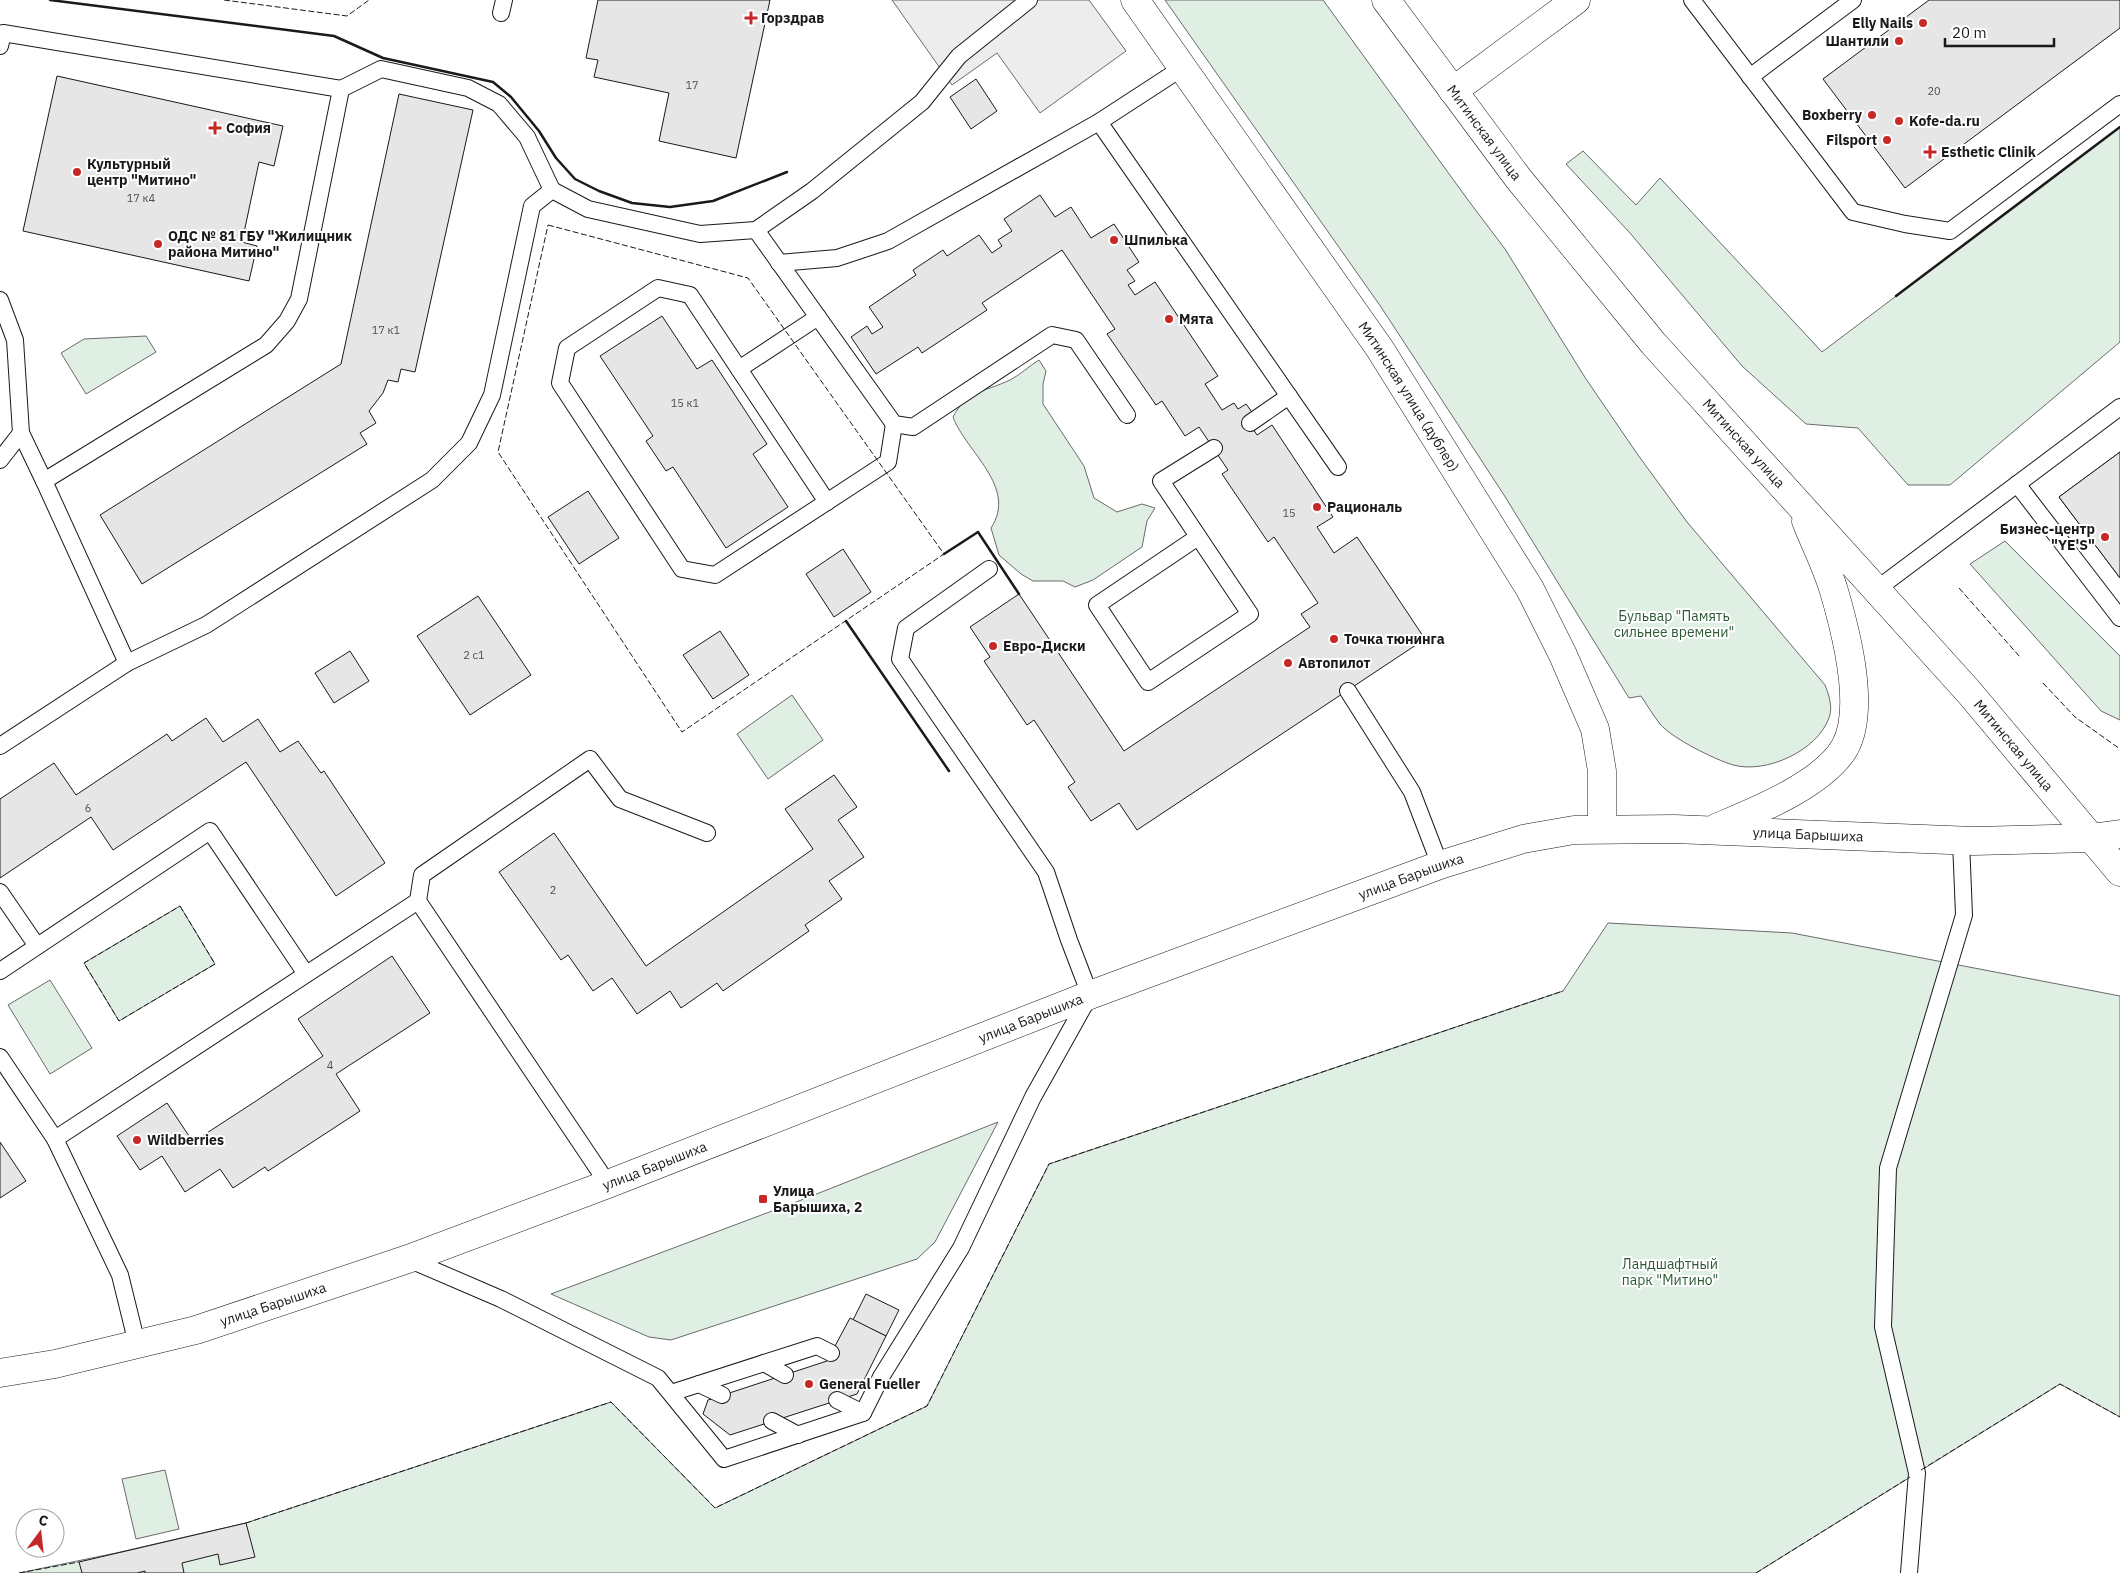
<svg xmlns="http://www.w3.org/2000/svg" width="2120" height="1573" font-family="'IBM Plex Sans',sans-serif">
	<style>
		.green { fill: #e0efe3; stroke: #6a6a6a }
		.parking { fill: #ededed; stroke: #6a6a6a }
		.building { fill: #e6e6e6; stroke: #1a1a1a }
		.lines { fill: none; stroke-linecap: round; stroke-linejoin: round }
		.lane-casing { stroke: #1a1a1a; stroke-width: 18 }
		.street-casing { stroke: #1a1a1a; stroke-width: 29 }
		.secondary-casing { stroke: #1a1a1a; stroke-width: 29 }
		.lane { stroke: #fff; stroke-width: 16 }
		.street { stroke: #fff; stroke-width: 28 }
		.secondary { stroke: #fff; stroke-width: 28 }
		.fence { stroke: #1a1a1a; stroke-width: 1; stroke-dasharray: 6 2.5; stroke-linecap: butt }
		.wall { stroke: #1a1a1a; stroke-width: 2.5 }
		.poi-dot { fill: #c62828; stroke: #fff; stroke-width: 2 }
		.labels { text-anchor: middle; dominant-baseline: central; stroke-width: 4; stroke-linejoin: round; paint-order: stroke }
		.number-label { font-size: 11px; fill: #4d4d4d }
		.poi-label { font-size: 14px; font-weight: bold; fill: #1a1a1a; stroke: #fff; text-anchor: start }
		.street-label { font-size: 14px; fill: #1a1a1a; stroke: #fff }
		.park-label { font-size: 14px; fill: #2b5a34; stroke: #fff }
	</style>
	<rect width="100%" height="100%" fill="#fff"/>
	<g class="green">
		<path d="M1165,0h158l145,200 37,49 81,130 52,76 49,67 138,163c4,10 8,22 4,33 -12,33 -63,56 -96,47 -19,-6 -60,-26 -73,-41 -7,-9 -13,-19 -19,-28l-12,2 -125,-203 -123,-188z"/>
		<path d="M2120,127v215l-170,143h-42l-50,-57 -52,-4 -64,-58 -112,-133 -64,-69 17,-13 53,54 24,-27 162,174z"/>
		<path d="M146,336l10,16 -70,42 -25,-41 23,-14z"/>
		<path d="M1039,360l7,11 -3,13v20l41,62 10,32 23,14 25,-8 13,4 -8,13 -5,26 -49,33 -18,7 -12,-6h-30l-12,-7 -22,-19 -8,-27c27,-41 -25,-76 -38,-111 13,-26 34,-26 57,-37 10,-5 19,-14 29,-20z"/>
		<path d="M2005,541l115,115v64l-19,-9 -131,-147z"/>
		<path d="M792,695l31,45 -55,39 -31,-45z"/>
		<path d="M180,906l35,58 -96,57 -35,-58z"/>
		<path d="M1608,923l184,10 328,63v421l-60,-33 -304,189h-1737l97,-20 130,-30 365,-121 104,106 212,-102 122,-242 514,-173z"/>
		<path d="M50,980l42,68 -42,26 -42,-69z"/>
		<path d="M998,1122l-63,120 -18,17 -246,81 -22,-3 -98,-43 253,-95z"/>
		<path d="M165,1470l14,59 -43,10 -14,-60z"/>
	</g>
	<path class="parking" d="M892,0h197l37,51 -86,62 -43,-60 -45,32z"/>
	<g class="building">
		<path d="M598,0h172l-34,158 -77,-17 10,-48 -75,-16 4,-17 -12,-2z"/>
		<path d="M1929,0h191v28l-215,160 -82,-109z"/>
		<path d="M57,76l226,50 -9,40 -15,-4 -17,80 15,4 -8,35 -226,-50z"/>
		<path d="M976,79l21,32 -26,18 -21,-32z"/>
		<path d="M399,94l74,16 -58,262 -14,-3 -3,13 -10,-2 -5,13 -14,18 7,12 -16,10 7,11 -225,140 -42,-69 241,-151z"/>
		<path d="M1040,195l15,22 16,-10 20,31 23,-14 25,38 -12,8 8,11 -7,4 7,10 20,-13 63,94 -13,8 17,26 12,-7 4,6 8,-5 9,12 -7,5 9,14 15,-10 61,92 -16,10 17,26 23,-16 68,102 -288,191 -18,-27 -28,18 -23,-34 7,-5 -41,-62 -7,5 -43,-64 6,-4 -20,-30 49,-33 105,157 186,-124 -9,-13 17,-11 -44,-66 -6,5 -46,-68 6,-4 -29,-43 -14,9 -23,-35 -6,4 -49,-71 8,-5 -53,-79 -80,53 5,7 -65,43 -4,-6 -42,27 -25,-37 16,-11 5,8 11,-7 -14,-20 47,-32 -3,-5 30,-20 4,6 32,-21 13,18 10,-7 -4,-6 14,-9 -8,-12z"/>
		<path d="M662,316l35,53 15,-9 55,84 -14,10 35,53 -62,41 -53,-81 -7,4 -20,-30 7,-5 -53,-80z"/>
		<path d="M2120,452v126l-61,-81z"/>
		<path d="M2120,452v126l-61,-81z"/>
		<path d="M588,491l31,47 -40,26 -31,-47z"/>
		<path d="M843,549l28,43 -37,25 -28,-43z"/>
		<path d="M478,596l53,79 -61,40 -53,-79z"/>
		<path d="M720,631l29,44 -36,24 -30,-44z"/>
		<path d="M350,651l19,30 -35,22 -19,-30z"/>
		<path d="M206,718l17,24 35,-23 22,33 18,-11 23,32 3,-2 61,92 -49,33 -90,-134 -133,88 -22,-33 -91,61v-79l54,-36 22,32 91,-61 5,7z"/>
		<path d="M834,775l23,32 -19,13 26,37 -35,24 13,18 -37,26 4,6 -86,60 -6,-8 -36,25 -11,-17 -33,23 -25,-36 -19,13 -25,-36 -7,5 -62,-88 55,-39 92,133 167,-117 -28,-40z"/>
		<path d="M392,956l38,57 -94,61 24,37 -92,60 -3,-4 -32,21 -13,-19 -35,23 -23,-36 -22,14 -23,-34 50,-33 26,39 63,-41 67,-45 -25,-37z"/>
		<path d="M0,1142l26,39 -26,17z"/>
		<path d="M866,1294l33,16 -13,26 -33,-16z"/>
		<path d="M850,1318l36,18 -29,58 -127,41 -27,-21 5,-14 119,-39z"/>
		<path d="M246,1523l9,34 -35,8 -2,-11 -36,9 2,10h-39v-2l-8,2h-55l-3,-11z"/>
	</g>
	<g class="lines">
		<g class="lane-casing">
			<g id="lane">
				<path d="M1692,0l161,212 52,12 45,7 170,-127"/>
				<path d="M501,13l3,-13"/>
				<path d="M0,46l3,-13 338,56"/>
				<path d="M1750,77l103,-77"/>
				<path d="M1099,122l239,345"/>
				<path d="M756,230l138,194 19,3 139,-92 24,5 51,75"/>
				<path d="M779,263l58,-5 51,-17 211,-119 83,-54"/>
				<path d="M0,300l15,40 6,93 23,48"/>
				<path d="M818,317l-79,52 -49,-74 -32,-7 -91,60 -7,35 122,186 33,6 173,-113 6,-38"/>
				<path d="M739,369l88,133"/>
				<path d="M1250,423l39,-27"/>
				<path d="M0,460l21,-27"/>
				<path d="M2017,484l103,134"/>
				<path d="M1198,537l-101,68 51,77 102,-68 -89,-133 53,-33"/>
				<path d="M1877,589l243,-182"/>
				<path d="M127,663l-83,-182 222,-136 21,-24 12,-22 42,-210 40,-20 87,19 31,16 28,33 25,53"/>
				<path d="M1348,691l64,101 28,73"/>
				<path d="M0,746l127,-83 79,-38 226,-145 37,-37 23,-48 40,-189 20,-16 36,19 112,25 56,-4 56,-39 110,-89 37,-46 70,-56"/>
				<path d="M0,892l37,54"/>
				<path d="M0,971l210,-140 96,143"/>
				<path d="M0,1057l55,82"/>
				<path d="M608,1184l-190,-283 4,-26 168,-116 30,40 87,34"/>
				<path d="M408,1259l93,40 157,79 66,81 139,-46 18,-36 80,-129 72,-151 57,-102 -21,-55 -23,-68 -146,-213 6,-31 83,-59"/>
				<path d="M137,1344l-17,-69 -65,-136 363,-238"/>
				<path d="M764,1363l21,12"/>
				<path d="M699,1384l23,11"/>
				<path d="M671,1393l146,-47 14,7"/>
				<path d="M837,1400l26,13"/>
				<path d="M772,1421l26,14"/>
				<path d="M1909,1573l8,-100 -34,-146 5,-159 76,-253 -3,-74"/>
			</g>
		</g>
		<g class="street-casing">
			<g id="street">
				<path id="s1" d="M1135,0l245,349 150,240 33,66 32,74 7,42v58"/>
				<path d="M1453,91l123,-91"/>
			</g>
		</g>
		<g class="secondary-casing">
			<g id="secondary">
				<path id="s2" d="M1386,0l132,178 135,165 315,348 152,181"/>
				<path d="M1718,827c38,-16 106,-43 127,-80 21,-39 1,-115 -11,-156 -7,-24 -19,-47 -28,-70"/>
				<path id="s3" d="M0,1373l55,-9 141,-34 212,-71 200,-75 482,-189 350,-130 83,-26 51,-9 100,-1 300,12 117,-3 29,-4"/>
			</g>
		</g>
		<use href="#lane" class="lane"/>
		<use href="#street" class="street"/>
		<use href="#secondary" class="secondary"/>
		<g class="fence">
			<path d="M224,0l123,16 22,-16"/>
			<path d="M548,225l200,53 196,276 -262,178 -184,-280z"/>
			<path d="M1959,588l61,69"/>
			<path d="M2043,683l32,34 45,32"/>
			<path d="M180,906l35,58 -96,57 -35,-58z"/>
			<path d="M1921,1470l139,-86 60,33"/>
			<path d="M246,1523l365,-121 104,106 212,-102 122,-242 514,-173"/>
			<path d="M19,1573l60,-11"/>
			<path d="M1756,1573l154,-96"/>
		</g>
		<g class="wall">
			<path d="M50,0l284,36 49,22 110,24 18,15 28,34 17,27 19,21 24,12 33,12 38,4 43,-6 74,-29"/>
			<path d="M1896,296l224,-169"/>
			<path d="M944,554l34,-22 41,62"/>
			<path d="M846,621l103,150"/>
		</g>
	</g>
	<g class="poi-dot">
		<path d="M748.5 10.5h5v5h5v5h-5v5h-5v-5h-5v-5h5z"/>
		<circle cx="1923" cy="23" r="5"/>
		<circle cx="1899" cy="41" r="5"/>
		<circle cx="1872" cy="115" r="5"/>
		<circle cx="1899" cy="121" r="5"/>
		<path d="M212.5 120.5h5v5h5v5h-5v5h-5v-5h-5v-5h5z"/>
		<circle cx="1887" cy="140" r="5"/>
		<path d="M1927.5 144.5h5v5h5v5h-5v5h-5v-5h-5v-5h5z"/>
		<circle cx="77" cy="172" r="5"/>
		<circle cx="1114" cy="240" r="5"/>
		<circle cx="158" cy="244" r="5"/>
		<circle cx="1169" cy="319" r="5"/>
		<circle cx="1317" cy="507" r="5"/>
		<circle cx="2105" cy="537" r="5"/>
		<circle cx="1334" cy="639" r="5"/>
		<circle cx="993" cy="646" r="5"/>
		<circle cx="1288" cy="663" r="5"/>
		<circle cx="137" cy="1140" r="5"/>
		<rect x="758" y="1194" width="10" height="10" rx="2.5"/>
		<circle cx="809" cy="1384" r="5"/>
	</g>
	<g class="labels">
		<g class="number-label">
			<text x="692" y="85">17</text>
			<text x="1934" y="91">20</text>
			<text x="141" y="198">17 к4</text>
			<text x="386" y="330">17 к1</text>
			<text x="685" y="403">15 к1</text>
			<text x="1289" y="513">15</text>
			<text x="474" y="655">2 с1</text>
			<text x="88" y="808">6</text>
			<text x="553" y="890">2</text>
			<text x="330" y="1065">4</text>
		</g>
		<g class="poi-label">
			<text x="761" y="18">Горздрав</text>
			<text x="1913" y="23" text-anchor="end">Elly Nails</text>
			<text x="1889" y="41" text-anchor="end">Шантили</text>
			<text x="1862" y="115" text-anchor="end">Boxberry</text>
			<text x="1909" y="121">Kofe-da.ru</text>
			<text x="226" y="128">София</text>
			<text x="1877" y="140" text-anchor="end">Filsport</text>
			<text x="1941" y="152">Esthetic Clinik</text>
			<text x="87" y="164">Культурный<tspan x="87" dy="16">центр "Митино"</tspan></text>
			<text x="168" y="236">ОДС № 81 ГБУ "Жилищник<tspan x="168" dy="16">района Митино"</tspan></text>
			<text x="1124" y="240">Шпилька</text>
			<text x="1179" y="319">Мята</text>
			<text x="1327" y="507">Рациональ</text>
			<text x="2095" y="529" text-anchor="end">Бизнес-центр<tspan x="2095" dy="16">"YE'S"</tspan></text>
			<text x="1344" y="639">Точка тюнинга</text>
			<text x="1003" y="646">Евро-Диски</text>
			<text x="1298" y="663">Автопилот</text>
			<text x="147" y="1140">Wildberries</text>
			<text x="773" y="1191">Улица<tspan x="773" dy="16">Барышиха, 2</tspan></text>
			<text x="819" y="1384">General Fueller</text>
		</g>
		<g class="street-label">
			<text stroke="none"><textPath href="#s2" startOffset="165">Митинская улица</textPath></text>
			<text stroke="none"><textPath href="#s1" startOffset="482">Митинская улица (дублер)</textPath></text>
			<text stroke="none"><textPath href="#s2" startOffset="570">Митинская улица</textPath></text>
			<text stroke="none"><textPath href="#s2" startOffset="975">Митинская улица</textPath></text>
			<text stroke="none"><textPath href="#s3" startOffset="1902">улица Барышиха</textPath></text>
			<text stroke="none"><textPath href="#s3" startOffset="1498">улица Барышиха</textPath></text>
			<text stroke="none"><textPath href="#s3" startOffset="1092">улица Барышиха</textPath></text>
			<text stroke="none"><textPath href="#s3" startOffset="688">улица Барышиха</textPath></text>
			<text stroke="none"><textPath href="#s3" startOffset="282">улица Барышиха</textPath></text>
		</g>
		<g class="park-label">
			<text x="1674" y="616">Бульвар "Память<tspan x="1674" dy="16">сильнее времени"</tspan></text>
			<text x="1670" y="1264">Ландшафтный<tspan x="1670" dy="16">парк "Митино"</tspan></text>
		</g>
	</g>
	<g transform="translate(40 1533) rotate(15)"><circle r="24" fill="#ffffff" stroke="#a3a3a3"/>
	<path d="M0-4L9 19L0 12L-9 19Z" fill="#c62828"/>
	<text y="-8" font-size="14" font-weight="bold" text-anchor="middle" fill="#1a1a1a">С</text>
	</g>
	<path d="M1945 38v8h109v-8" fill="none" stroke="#1a1a1a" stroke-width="2.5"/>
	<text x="1952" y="38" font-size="15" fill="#1a1a1a" stroke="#ffffff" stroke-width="4" paint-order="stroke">20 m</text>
</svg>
